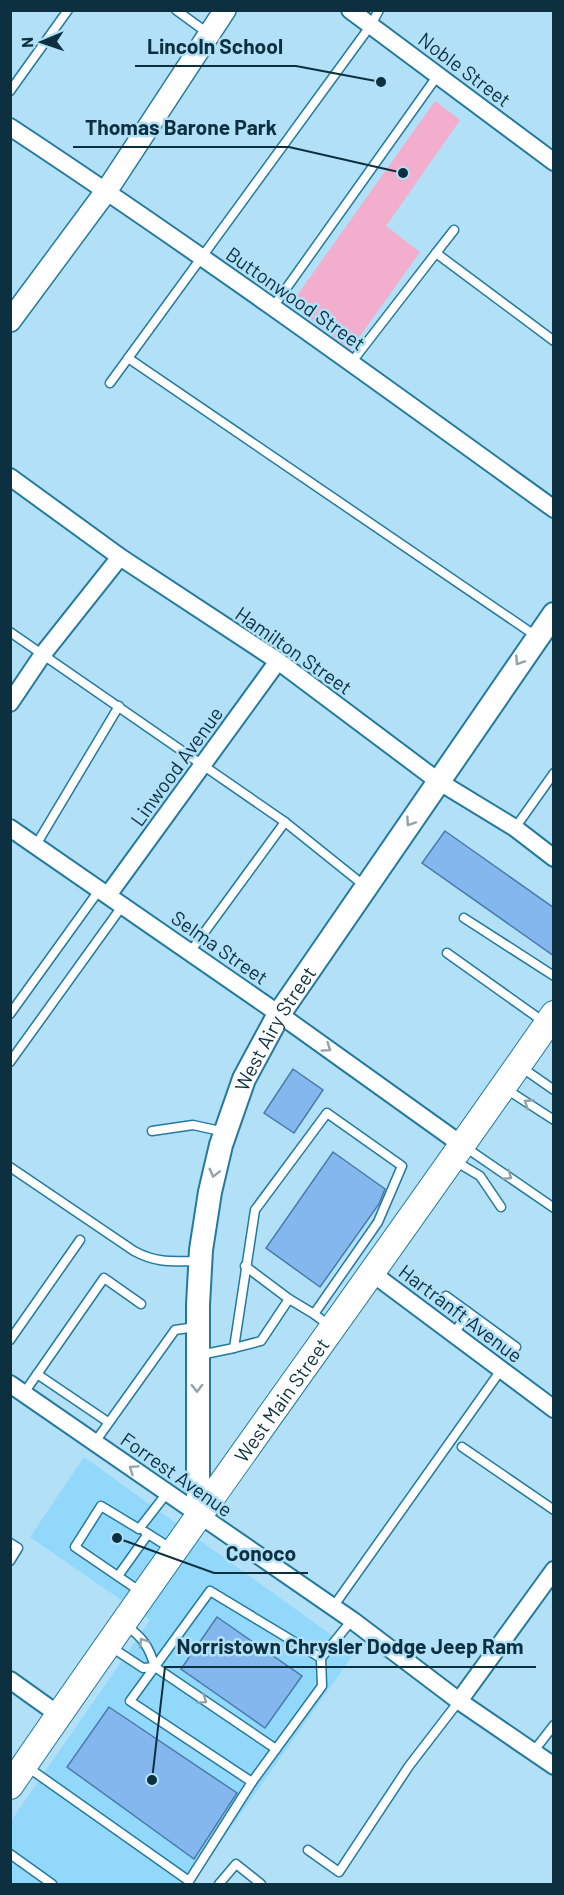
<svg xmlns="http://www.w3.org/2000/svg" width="564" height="1895" font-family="Barlow,sans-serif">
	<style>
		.built { fill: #92d8fa }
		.green { fill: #f3adcd }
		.building { fill: #83b7ee; stroke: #487aad; stroke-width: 1.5 }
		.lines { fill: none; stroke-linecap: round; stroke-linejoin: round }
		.service-casing { stroke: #237a9e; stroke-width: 11 }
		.minor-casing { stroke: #237a9e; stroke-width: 20 }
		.tertiary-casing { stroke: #237a9e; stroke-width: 24 }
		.secondary-casing { stroke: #237a9e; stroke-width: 26 }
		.primary-casing { stroke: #237a9e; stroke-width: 28 }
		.service { stroke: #fff; stroke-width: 8 }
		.minor { stroke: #fff; stroke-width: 16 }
		.tertiary { stroke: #fff; stroke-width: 21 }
		.secondary { stroke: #fff; stroke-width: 22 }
		.primary { stroke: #fff; stroke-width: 26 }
		.oneway { stroke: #92a2a9 }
		.labels { text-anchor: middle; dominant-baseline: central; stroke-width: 5; stroke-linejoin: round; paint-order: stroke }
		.street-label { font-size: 20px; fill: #0c303f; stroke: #b2e0f7 }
		.leader { fill: none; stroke: #0c303f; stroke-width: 2 }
		.callout-dot { fill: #0c303f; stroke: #b2e0f7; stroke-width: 2 }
		.callout-label { font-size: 21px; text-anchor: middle; font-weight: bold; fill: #0c303f; stroke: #b2e0f7; stroke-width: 5; stroke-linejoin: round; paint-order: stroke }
	</style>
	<rect width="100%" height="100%" fill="#b2e0f7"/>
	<path class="built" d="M84,1457l271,195 -164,232h-180v-63l139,-201 -120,-83z"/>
	<path class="green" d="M435,101l25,19 -74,106 34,26 -70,98 -59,-46z"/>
	<g class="building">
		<path d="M445,831l109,77v48l-132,-93z"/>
		<path d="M293,1069l30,21 -29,43 -30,-20z"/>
		<path d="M333,1152l52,37 -6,15 -59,83 -54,-39z"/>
		<path d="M217,1617l85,59 -37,52 -84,-59z"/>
		<path d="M109,1707l128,86 -43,66 -127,-92z"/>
	</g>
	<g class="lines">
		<g class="service-casing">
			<g id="service">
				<path d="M176,10l33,24"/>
				<path d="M10,91l58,-81"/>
				<path d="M454,230l-18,23 118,88"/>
				<path d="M273,307l165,-232"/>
				<path d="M128,358l408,278"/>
				<path d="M351,363l85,-110"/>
				<path d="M110,383l261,-358 8,-15"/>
				<path d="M10,632l275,190 81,65"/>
				<path d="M515,828l39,-55"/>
				<path d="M36,845l83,-139"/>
				<path d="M464,918l90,58"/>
				<path d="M190,952l95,-130"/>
				<path d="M447,953l97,69"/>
				<path d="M10,1014l90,-125"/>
				<path d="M10,1062l113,-157"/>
				<path d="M521,1067l33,23"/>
				<path d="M506,1089l48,31"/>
				<path d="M152,1131l41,-6 32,7"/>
				<path d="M465,1147l89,61"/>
				<path d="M455,1161l25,15 21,31"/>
				<path d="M10,1167l124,84c24,13 40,10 66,10"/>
				<path d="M245,1266l44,33 25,15 16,12"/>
				<path d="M446,1296l70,51"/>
				<path d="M454,1334l14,-22"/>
				<path d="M10,1340l70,-100"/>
				<path d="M234,1348l27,-7 28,-42"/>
				<path d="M200,1355l34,-7 21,-138 72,-97 75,53 -24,56 -64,92"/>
				<path d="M37,1374l71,48"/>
				<path d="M24,1393l80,-115 37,26"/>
				<path d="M95,1442l80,-112 20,-3"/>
				<path d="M462,1447l92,63"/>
				<path d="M145,1532l27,17"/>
				<path d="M10,1543l8,5 -8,13"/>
				<path d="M118,1576l30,-42"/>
				<path d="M141,1592l-66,-45 26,-41 38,23 28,-36"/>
				<path d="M333,1607l168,-237"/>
				<path d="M125,1625c18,12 24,22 30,42"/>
				<path d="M111,1647l32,21 12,-1 121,82"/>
				<path d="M321,1658l1,28 -70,96 -122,-81 80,-110 111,67 31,-38"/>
				<path d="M533,1752l21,-27"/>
				<path d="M26,1766l163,115 63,-99"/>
				<path d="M308,1850l31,22 70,-106 50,-65"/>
				<path d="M10,1854l42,30"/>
				<path d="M219,1884l17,-20 25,20"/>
			</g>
		</g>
		<g class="minor-casing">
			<g id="minor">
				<path d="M350,10l204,152"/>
				<path d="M10,127c185,122 364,252 544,382"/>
				<path d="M10,477l110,80 158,104 160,120 77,47 39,30"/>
				<path d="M10,703l33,-49 77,-97"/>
				<path d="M10,828l269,186 183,131"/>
				<path d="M108,895l170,-234"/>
				<path d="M372,1273l182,136"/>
				<path d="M10,1384l342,236 107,81 95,65"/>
				<path d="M10,1680l49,35"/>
				<path d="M459,1701l95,-131"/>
			</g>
		</g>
		<g class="tertiary-casing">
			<path id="tertiary" d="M10,321l97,-131 118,-180"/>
		</g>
		<g class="secondary-casing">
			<g id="secondary">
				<path id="s1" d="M198,1515v-210l3,-55 9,-58 11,-47 23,-66 35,-65 275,-400"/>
			</g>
		</g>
		<g class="primary-casing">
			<g id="primary">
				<path id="s2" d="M10,1786c178,-260 364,-513 544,-772"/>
			</g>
		</g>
		<use href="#service" class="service"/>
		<use href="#minor" class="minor"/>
		<use href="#tertiary" class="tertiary"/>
		<use href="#secondary" class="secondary"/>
		<use href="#primary" class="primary"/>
	</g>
	<defs><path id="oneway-chevron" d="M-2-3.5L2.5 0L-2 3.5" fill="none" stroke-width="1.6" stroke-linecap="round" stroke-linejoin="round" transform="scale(1.5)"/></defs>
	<g class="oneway">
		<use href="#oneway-chevron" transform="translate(519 661) rotate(124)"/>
		<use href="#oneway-chevron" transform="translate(410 822) rotate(124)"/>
		<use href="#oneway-chevron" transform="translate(327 1048) rotate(35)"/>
		<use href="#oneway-chevron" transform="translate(528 1103) rotate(-147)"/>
		<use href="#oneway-chevron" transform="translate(214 1173) rotate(104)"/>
		<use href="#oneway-chevron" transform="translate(508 1176) rotate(35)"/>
		<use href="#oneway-chevron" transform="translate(197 1388) rotate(89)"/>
		<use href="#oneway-chevron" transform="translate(133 1469) rotate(-145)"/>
		<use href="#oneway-chevron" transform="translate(143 1642) rotate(-123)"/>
		<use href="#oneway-chevron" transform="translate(203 1700) rotate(34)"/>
	</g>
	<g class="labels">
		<g class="street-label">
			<text transform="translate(465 69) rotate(37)">Noble Street</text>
			<text transform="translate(296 298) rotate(35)">Buttonwood Street</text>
			<text transform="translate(294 650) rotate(35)">Hamilton Street</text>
			<text transform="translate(176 766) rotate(-54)">Linwood Avenue</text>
			<text transform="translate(220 947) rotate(35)">Selma Street</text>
			<text stroke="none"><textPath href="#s1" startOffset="501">West Airy Street</textPath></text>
			<text transform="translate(461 1313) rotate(37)">Hartranft Avenue</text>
			<text stroke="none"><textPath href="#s2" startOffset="472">West Main Street</textPath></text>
			<text transform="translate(177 1474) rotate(35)">Forrest Avenue</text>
		</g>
	</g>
	<path class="leader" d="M381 82L296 66H135M403 173L289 147H73M117 1538L214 1573H308M152 1780L165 1667H536"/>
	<g class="callout-dot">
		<circle cx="381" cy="82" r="6"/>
		<circle cx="403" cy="173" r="6"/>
		<circle cx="117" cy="1538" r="6"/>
		<circle cx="152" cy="1780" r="6"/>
	</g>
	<g class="callout-label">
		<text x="215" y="54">Lincoln School</text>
		<text x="181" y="135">Thomas Barone Park</text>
		<text x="261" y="1561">Conoco</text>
		<text x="350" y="1654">Norristown Chrysler Dodge Jeep Ram</text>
	</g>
	<rect width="564" height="1895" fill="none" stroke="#0c303f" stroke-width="24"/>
	<g transform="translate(42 42) rotate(268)" stroke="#b2e0f7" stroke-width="4.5" paint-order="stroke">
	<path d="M0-4.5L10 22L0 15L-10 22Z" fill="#0c303f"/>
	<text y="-9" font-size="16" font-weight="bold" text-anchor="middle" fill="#0c303f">N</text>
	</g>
</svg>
